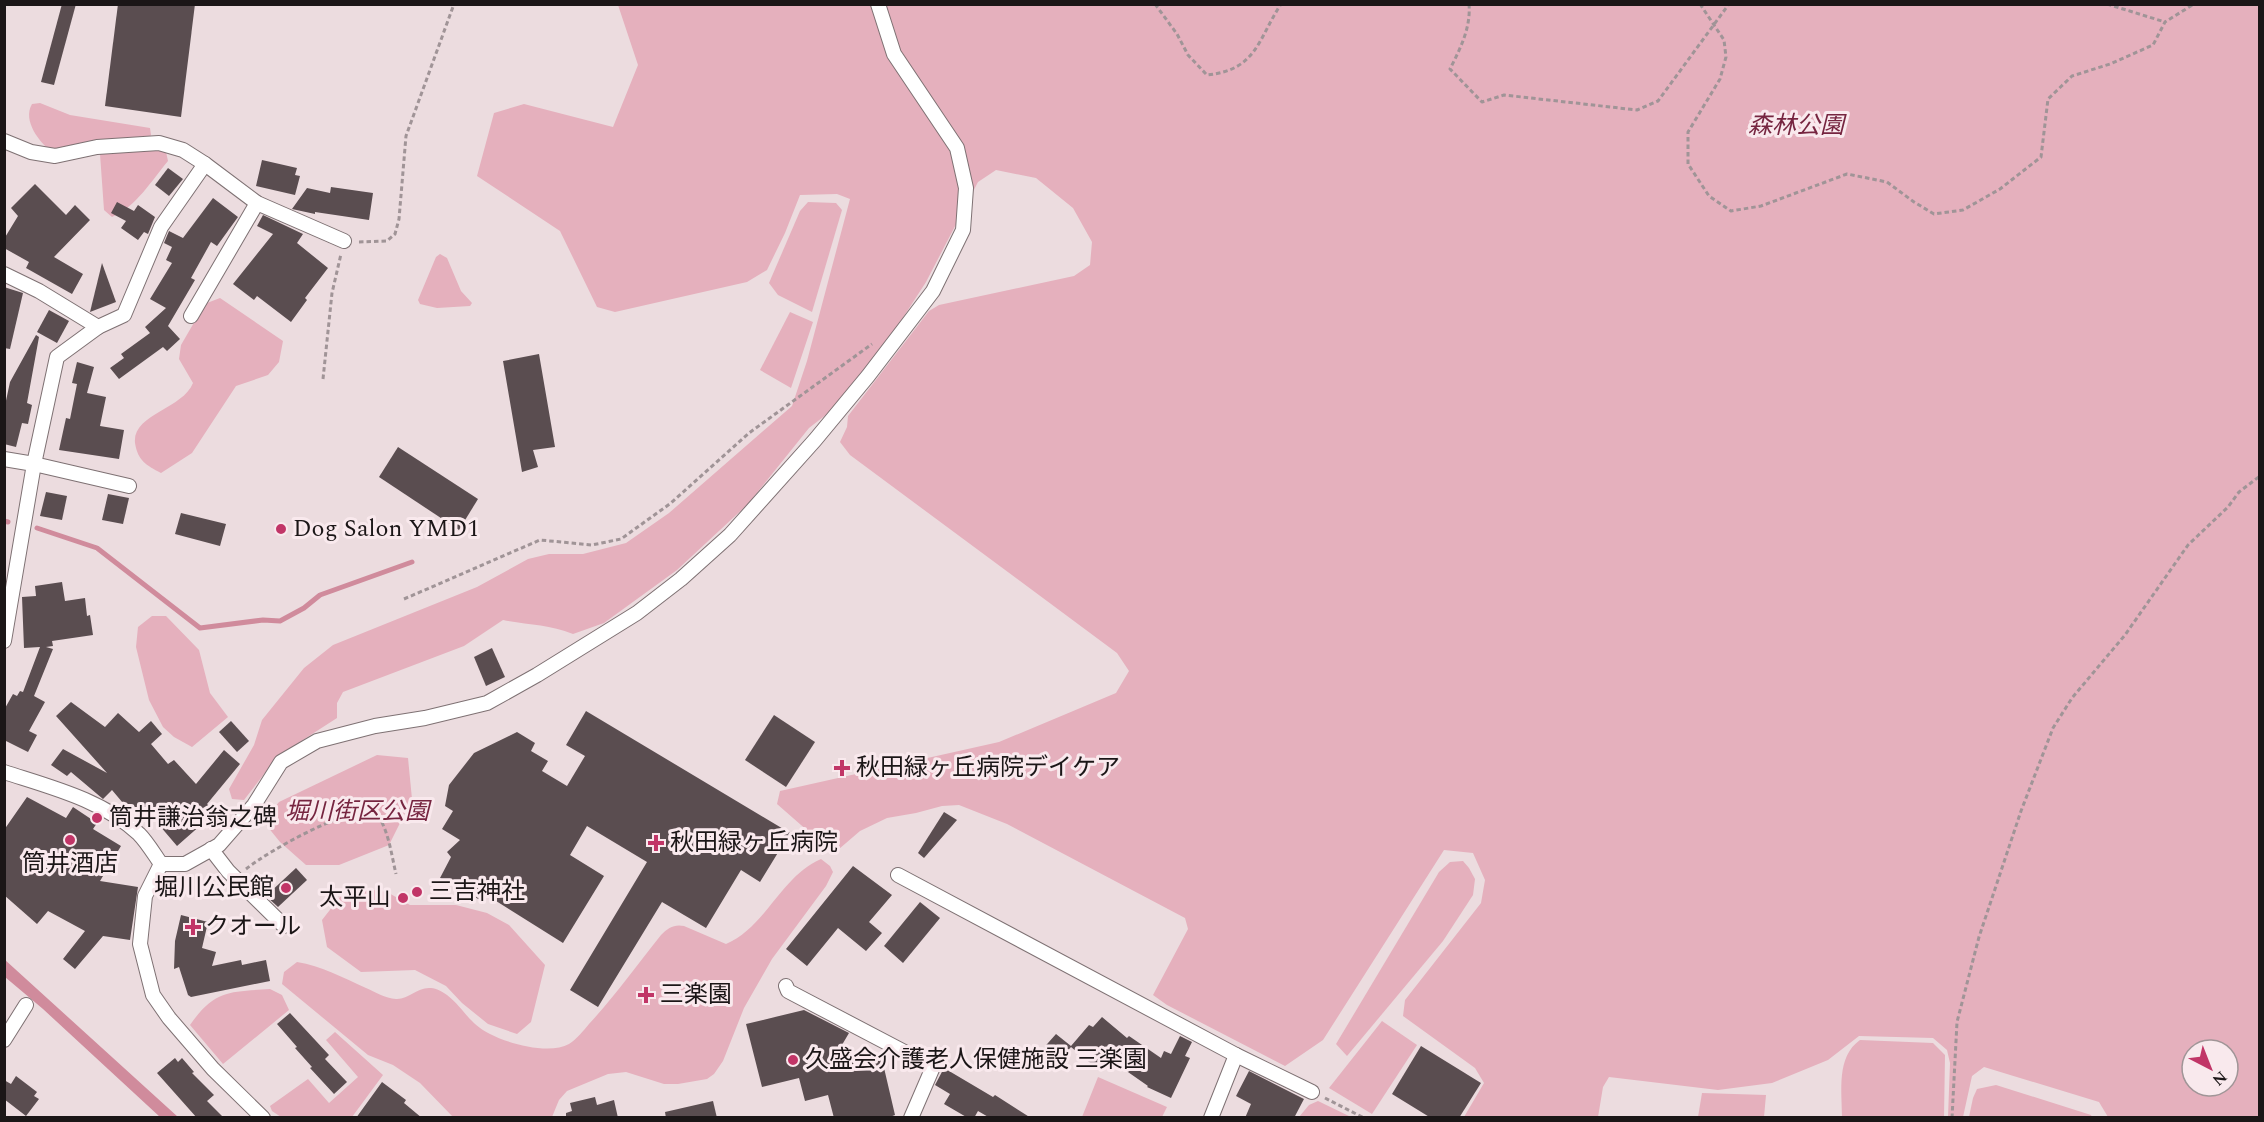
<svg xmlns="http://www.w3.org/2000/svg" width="2264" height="1122" font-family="Spectral,'Noto Sans JP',serif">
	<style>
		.green { fill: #e5b0bd; fill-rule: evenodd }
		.water { fill: #d08b9c }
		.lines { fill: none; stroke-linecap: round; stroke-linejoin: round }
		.stream { stroke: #d08b9c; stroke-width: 5 }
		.building { fill: #5a4d50 }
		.minor-casing { stroke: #7e7173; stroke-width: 16 }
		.path { stroke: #a09497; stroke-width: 3; stroke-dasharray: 4.5 3; stroke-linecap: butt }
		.minor { stroke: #fff; stroke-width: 14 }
		.poi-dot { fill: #c13567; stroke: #f9e9ed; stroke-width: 2 }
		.labels { text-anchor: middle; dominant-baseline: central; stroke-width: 6; stroke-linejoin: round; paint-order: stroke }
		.park-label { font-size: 24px; font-style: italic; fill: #762540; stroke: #f9e9ed }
		.poi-label { font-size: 24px; fill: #1b1617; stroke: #f9e9ed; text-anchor: start }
	</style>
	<rect width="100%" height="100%" fill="#ecdcdf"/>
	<g class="green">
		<path d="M618,5h1641v1112h-151l-9,-15 -115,-35 -12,9 -9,41h-15l2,-54 -3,-13 -14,-12 -74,-2 -31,24 -56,23 -54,7 -109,-13 -6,10 -5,30h-134l20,-34 -9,-15 -72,-52 2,-16 76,-97 4,-23 -12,-27 -29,-3 -121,190 -38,26 -118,-61 -14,-10 35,-66 -3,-11 -178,-94 -48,-19 -17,1 -26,7 -29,5 -27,13 -21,18 -14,-3 -48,-42 3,-13 219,-49 117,-49 13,-22 -12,-18 -267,-198 -10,-13 7,-15 1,-11 81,-105 10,-6 135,-29 16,-11 2,-23 -19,-34 -37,-30 -40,-8 -18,12 -52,100 -40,62 -50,63 -27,21 -61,76 -71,66 -73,53 -31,11c-24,-10 -45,-9 -70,-14l-39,26 -121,46 -6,11v15l-59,38 -34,44 -12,-1 -3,-10 25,-44 8,-25 42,-52 29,-23 144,-58 51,-28 21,-5h34l43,-11 43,-30 123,-107 15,-45 43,-162 -13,-5 -37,1 -15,38 -18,37 -20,12 -132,30 -18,-5 -37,-76 -83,-55 17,-63 30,-9 89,23 25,-62zM2192,1050h36v36h-36z"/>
		<path d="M40,103l30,12 80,13 1,7 -3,4 -95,14c-13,-10 -31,-32 -21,-49z"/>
		<path d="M158,147l8,5 2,9c-17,20 -31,45 -56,56l-8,-7 -4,-56 8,-4z"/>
		<path d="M808,202l28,1 6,7 -30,102 -34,-17 -9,-12 31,-72z"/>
		<path d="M440,254l7,4 14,33 11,12 -2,3 -33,2 -17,-4 -2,-4 18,-43z"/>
		<path d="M220,298l63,43 -4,21 -11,13 -32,11 -44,67 -31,20c-15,-8 -23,-12 -26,-30 -3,-29 48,-34 58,-60l-14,-24 2,-14 18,-31 8,-11z"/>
		<path d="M790,312l23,10 -22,66 -31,-18z"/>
		<path d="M152,616h14l33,34 11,43 18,24 -36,30 -18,-10 -11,-10 -14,-27 -13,-53 2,-20z"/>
		<path d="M377,755l31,3 4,41 -23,46 -50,20h-33l-26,-23 -17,-21 16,-19z"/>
		<path d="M821,859l9,7 3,6 -7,14 -54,73 -28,49 -21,53 -9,13 -7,5 -29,5h-14l-38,-12 -18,2 -41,17 -8,9 -7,17h-99l-33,-34 -27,-18 -25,-10 -86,-71 2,-12 13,-10c24,4 47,16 69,26 9,4 19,10 30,11 17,1 26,-22 51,-4 16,12 21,28 43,39 19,10 60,21 79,10 8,-5 14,-13 20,-20 26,-28 48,-59 72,-89 7,-7 13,-11 23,-9l42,18c40,-17 55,-68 95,-85z"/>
		<path d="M1463,861l6,7 6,11 -2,16 -30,46 -96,115 -11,-12 103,-172 11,-10z"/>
		<path d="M366,889l21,3 23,13h46l31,8 22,12 36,40 -14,57 -14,12 -29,-10 -26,-21 -16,-17 -31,-16 -54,2 -34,-25 -5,-27 18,-23z"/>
		<path d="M270,989l12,6 7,15 -66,54 -33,-39c25,-36 40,-33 80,-36z"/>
		<path d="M1382,1021l35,24 -45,69 -43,-26z"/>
		<path d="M335,1032l48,43 -31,42h-71l-9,-6 -2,-5 38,-27 21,24 29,-26 -32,-37z"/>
		<path d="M1860,1040l73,3 12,12 -1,62h-102c0,-26 -6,-60 18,-77z"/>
		<path d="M1098,1077l69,30 -5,10h-80z"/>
		<path d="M1996,1085l95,30 1,2h-123l4,-19 4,-9z"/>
		<path d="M1702,1093l64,2 -2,22h-66z"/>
		<path d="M1318,1101l33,16h-52l10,-12z"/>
	</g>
	<path class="water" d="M4,959l174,158h-18l-117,-108 -38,-32z"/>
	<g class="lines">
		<g class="stream">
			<path d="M4,521l4,1"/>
			<path d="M37,528l60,20 103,80 63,-8 17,1 24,-13 16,-13 92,-33"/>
		</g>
	</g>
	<g class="building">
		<path d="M62,4h14l-22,81 -13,-3z"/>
		<path d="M118,4h77l-14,113 -76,-11z"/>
		<path d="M262,160l35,8 -2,7 5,1 -5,19 -39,-9z"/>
		<path d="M168,168l15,11 -14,17 -14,-11z"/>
		<path d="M35,184l31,31 9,-10 15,15 -36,37 29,17 -11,20 -46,-26 3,-6 -25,-14v-9l14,-23 -7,-8z"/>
		<path d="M331,187l42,6 -4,27 -54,-8v2l-23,-5 15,-21 23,5z"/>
		<path d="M213,198l25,19 -21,29 -6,-4 -20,36 4,2 -27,46 12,13 -13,12 -4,-4 -44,32 -9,-11 14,-10 -3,-4 29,-21 -5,-6 21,-19 -16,-9 22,-36 -6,-3 6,-13 -8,-4 5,-12 14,7z"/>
		<path d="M117,202l17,9 4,-6 17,12 -7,17 -4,-2 -6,8 -17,-12 5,-7 -15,-8z"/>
		<path d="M263,215l40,19 -6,9 31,25 -23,30 2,2 -16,22 -34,-26 -3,4 -21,-16 40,-50 -16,-8z"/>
		<path d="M102,263l14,39 -26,10z"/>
		<path d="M4,287l19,6 -13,56 -6,-1z"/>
		<path d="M49,310l20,11 -12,22 -20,-11z"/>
		<path d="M36,335l3,2 -12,66 5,2 -4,19 -6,-1 -6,24 -12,-3v-34l6,-28z"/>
		<path d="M539,354l16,93 -22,3 5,17 -16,5 -19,-111z"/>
		<path d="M77,362l17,5 -7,26 19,4 -6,29 24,4 -5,29 -60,-9 7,-32 4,1 7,-35 -5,-1z"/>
		<path d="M398,447l80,52 -19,31 -80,-53z"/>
		<path d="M46,492l21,4 -5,24 -22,-4z"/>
		<path d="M108,494l21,4 -6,26 -21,-4z"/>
		<path d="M181,513l45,11 -6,22 -45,-12z"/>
		<path d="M62,582l3,19 20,-3 2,18 3,-1 3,20 -41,6 1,5 -7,1 7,2 -19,47 11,6 -16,29 8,4 -9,17 -24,-12v-30l9,-16 4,2 3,-5 3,1 17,-45 -16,1 -2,-51 14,-1 -1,-10z"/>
		<path d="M492,648l13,29 -19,9 -12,-29z"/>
		<path d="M71,702l34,25 13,-14 21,19 12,-11 11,13 -11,10 17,20 6,-4 22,24 28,-34 16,14 -33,40 6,6 -13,12 2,2 -25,22 -29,-34 -5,4 -10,-11 -5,4 -16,-19 -9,9 -32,-27 -4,4 -16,-11 12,-16 44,24 -51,-57z"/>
		<path d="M586,711l204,122 -30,49 -19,-12 -35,58 -44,-26 -64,105 -28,-17 77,-128 -60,-36 -17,29 34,21 -41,67 -78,-49 -3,7 -42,-23 11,-21 -4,-5 13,-12 -18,-11 11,-18 -8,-5 4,-21 25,-32 43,-21 18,11 -4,8 17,10 -6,10 25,15 18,-30 -19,-11z"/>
		<path d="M774,715l41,27 -29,45 -41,-27z"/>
		<path d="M231,721l18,20 -12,11 -18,-20z"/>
		<path d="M27,797l39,21 7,-11 24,16 -4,6 28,17 -21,35 38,6 -8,53 -27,-4 -28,33 -12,-10 22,-28 -37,-20 -11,13 -33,-29v-65z"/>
		<path d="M944,812l13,8 -33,38 -6,-5z"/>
		<path d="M853,866l39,29 -23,27 13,11 -16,18 -28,-23 -31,38 -21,-17z"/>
		<path d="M296,868l11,12 -29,27 -12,-11z"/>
		<path d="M920,902l20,16 -37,45 -19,-17z"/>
		<path d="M181,915l27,7 -6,26 14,4 -4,14 29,-6 1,5 24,-5 4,21 -79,16 -3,-2 -9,-28 -5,2 1,-28z"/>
		<path d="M804,1010l45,23 -20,34 52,-12 14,60 -8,3h-53l-6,-23 -23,6 -6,-23 -37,9 -16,-63z"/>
		<path d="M290,1013l39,42 -4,4 22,23 -13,12 -24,-26 2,-1 -17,-19 2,-1 -20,-23z"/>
		<path d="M1102,1017l25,21 2,-2 32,22 3,-7 7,3 9,-18 12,6 -7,14 5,2 -19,40 -24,-11 1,-1 -43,-30 -10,11 -24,-20 -16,18 -15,-13 16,-18 15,12 18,-21 4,2z"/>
		<path d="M1421,1046l60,37 -22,35h-28l-39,-24z"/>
		<path d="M175,1058l3,4 4,-4 12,14 -2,1 22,22 -7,6 17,17h-27l-40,-45z"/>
		<path d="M944,1068l49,29 2,-2 36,23h-41l-12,-7 -4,7h-6l-24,-14 6,-10 -15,-9z"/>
		<path d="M1249,1071l55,28 -10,19h-49l6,-14 -15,-8z"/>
		<path d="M16,1076l21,16 -3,4 5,3 -13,17 -22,-17v-19l7,4z"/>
		<path d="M382,1082l24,18 -2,3 18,15h-66z"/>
		<path d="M595,1097l2,8 17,-5 4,18h-52v-5l6,-2 -2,-8z"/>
		<path d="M713,1101l4,17h-51l-1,-6z"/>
	</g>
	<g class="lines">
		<g class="minor-casing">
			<g id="minor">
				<path d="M4,141l27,11 24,4 42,-9 62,-4 24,7 22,14 52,39 87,38"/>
				<path d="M4,274l35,17 59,36"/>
				<path d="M191,316l66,-113"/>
				<path d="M4,459l30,5 23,-107 41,-30 26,-12 37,-88 44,-63"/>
				<path d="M4,641l30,-177 95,22"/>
				<path d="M4,772c46,15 99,28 135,62 8,8 15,20 22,30"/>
				<path d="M211,849l17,22 56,55"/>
				<path d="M161,864h24l34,-19 35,-40 27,-43 36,-21 58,-15 50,-8 62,-15 50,-28 100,-62 44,-34 49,-44 85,-95 53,-64 65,-85 30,-61 3,-42 -9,-40 -63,-94 -16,-50"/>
				<path d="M161,864l-16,32 -5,48 13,51 16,23 44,51 50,49"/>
				<path d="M898,875l338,180 76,37"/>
				<path d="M786,986l2,5 145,76 -22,51"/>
				<path d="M4,1040l22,-35"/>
				<path d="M1211,1118l25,-63"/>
			</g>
		</g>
		<g class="path">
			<path d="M1155,4l22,30 11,21 19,20c50,-5 51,-36 74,-71"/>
			<path d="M1469,4c2,24 -9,45 -19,65l32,33 22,-7 133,15 21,-9 71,-97"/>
			<path d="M1700,4l24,36 2,17 -6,22 -32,53v32l21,32 22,15 30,-5 86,-32 40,8 27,20 20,12 29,-4 37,-21 41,-32 7,-58 24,-23 38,-12 43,-19 12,-23 29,-18"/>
			<path d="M2107,4l58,18"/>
			<path d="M359,242l28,-1 8,-7 4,-15 7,-83 48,-132"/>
			<path d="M323,379l9,-86 9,-39"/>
			<path d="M404,599l136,-59 52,5 29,-6 50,-36 78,-70 123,-89"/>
			<path d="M246,869c27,-21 94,-57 127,-60 15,16 18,44 23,65"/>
			<path d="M1325,1098l39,20"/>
			<path d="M1952,1118l5,-96 22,-85 42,-126 32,-83 19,-30 53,-63 63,-90 40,-38 11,-15 21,-16"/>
		</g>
		<use href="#minor" class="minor"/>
	</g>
	<g class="poi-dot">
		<circle cx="281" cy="529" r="6"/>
		<path d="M839 759h6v6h6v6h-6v6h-6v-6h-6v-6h6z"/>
		<circle cx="97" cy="818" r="6"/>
		<circle cx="70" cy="840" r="6"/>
		<path d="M653 834h6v6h6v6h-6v6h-6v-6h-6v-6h6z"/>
		<circle cx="286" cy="888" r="6"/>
		<circle cx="417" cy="892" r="6"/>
		<circle cx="403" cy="898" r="6"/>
		<path d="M190 918h6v6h6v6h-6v6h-6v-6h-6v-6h6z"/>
		<path d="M643 986h6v6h6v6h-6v6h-6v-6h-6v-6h6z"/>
		<circle cx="793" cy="1060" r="6"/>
	</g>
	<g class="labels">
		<g class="park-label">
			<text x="1796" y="126">森林公園</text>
			<text x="357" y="812">堀川街区公園</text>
		</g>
		<g class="poi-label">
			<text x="293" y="529">Dog Salon YMD1</text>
			<text x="856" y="768">秋田緑ヶ丘病院デイケア</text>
			<text x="109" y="818">筒井謙治翁之碑</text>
			<text x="670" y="843">秋田緑ヶ丘病院</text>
			<text x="70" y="864" text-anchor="middle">筒井酒店</text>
			<text x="274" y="888" text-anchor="end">堀川公民館</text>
			<text x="429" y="892">三吉神社</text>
			<text x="391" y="898" text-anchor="end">太平山</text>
			<text x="205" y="927">クオール</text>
			<text x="660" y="995">三楽園</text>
			<text x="805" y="1060">久盛会介護老人保健施設 三楽園</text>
		</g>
	</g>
	<rect width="2264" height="1122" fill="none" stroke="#1b1617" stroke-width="12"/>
	<g transform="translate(2210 1068) rotate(138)"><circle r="28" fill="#f9e9ed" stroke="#a09597" stroke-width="1.5"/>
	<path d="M0-4.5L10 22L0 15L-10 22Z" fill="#c13567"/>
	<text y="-9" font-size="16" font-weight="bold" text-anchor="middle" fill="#1b1617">N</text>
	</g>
</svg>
